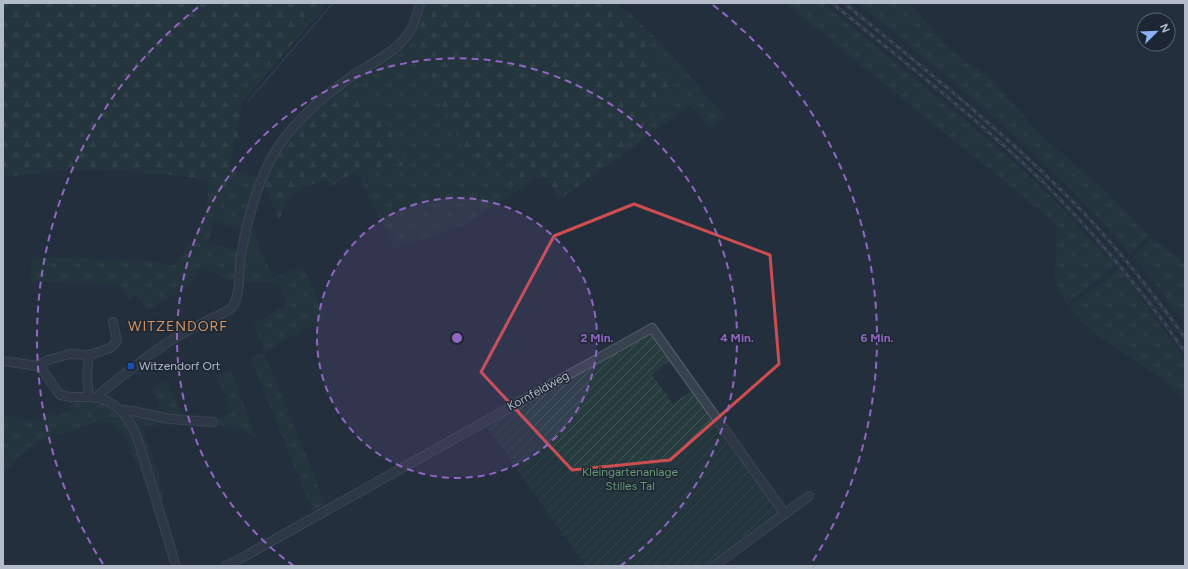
<svg xmlns="http://www.w3.org/2000/svg" width="1188" height="569" font-family="Figtree,sans-serif">
	<style>
		.grass { fill: url(#grass-tufts) }
		.forest { fill: url(#forest-firs) }
		.garden { fill: url(#garden-furrows) }
		.lines { fill: none; stroke-linecap: round; stroke-linejoin: round }
		.stream { stroke: #394c67; stroke-width: 1.5 }
		.minor-casing { stroke: #565f6c; stroke-width: 10 }
		.minor { stroke: #38414e; stroke-width: 8 }
		.rail-casing { stroke: #5a6575; stroke-width: 3 }
		.rail { stroke: #1d2633; stroke-width: 1.5; stroke-dasharray: 4.5; stroke-linecap: butt }
		.marked { fill: none; stroke: #ce4d50; stroke-width: 3; stroke-linejoin: round }
		.ring { fill: none; stroke: #9266c3; stroke-width: 2; stroke-dasharray: 7 5 }
		.transit-dot { fill: #1a4fb4; stroke: #1d2633; stroke-width: 1.5 }
		.labels { text-anchor: middle; dominant-baseline: central; stroke-width: 3; stroke-linejoin: round; paint-order: stroke }
		.poi-label { font-size: 12px; fill: #b4bcc9; stroke: #1d2633; text-anchor: start }
		.street-label { font-size: 12px; fill: #b4bcc9; stroke: #1d2633 }
		.park-label { font-size: 12px; fill: #6b9a76; stroke: #1d2633 }
		.quarter-label { font-size: 14px; letter-spacing: 1px; fill: #d59563; stroke: #1d2633 }
		.centre { fill: #9266c3; stroke: #1d2633; stroke-width: 2 }
		.ring-label { font-size: 12px; text-anchor: middle; font-weight: bold; fill: #9266c3; stroke: #1d2633; stroke-width: 3; stroke-linejoin: round; paint-order: stroke }
	</style>
	<defs>
		<pattern id="grass-tufts" width="24" height="20" patternUnits="userSpaceOnUse"><rect width="24" height="20" fill="#263c3f"/><path d="M3 7l-1-3M5 7V3M7 7l1-3M15 17l-1-3M17 17v-4M19 17l1-3" fill="none" stroke="#435659"/></pattern>
		<pattern id="forest-firs" width="22" height="20" patternUnits="userSpaceOnUse"><rect width="22" height="20" fill="#263c3f"/><path d="M5 1l3.5 6h-7zM16 11l3.5 6h-7z" fill="#435659"/></pattern>
		<pattern id="garden-furrows" width="10" height="10" patternUnits="userSpaceOnUse"><rect width="10" height="10" fill="#263c3f"/><path d="M-1 1l2-2M0 10L10 0M9 11l2-2" fill="none" stroke="#435659"/></pattern>
	</defs>
	<rect width="100%" height="100%" fill="#242f3e"/>
	<g class="grass">
		<path d="M784,3h40l122,101 61,51 45,43 54,58 4,2 6,7 -49,39 -9,-14 -3,-11 1,-48 -1,-7 -4,-5z"/>
		<path d="M857,3h54l19,25 21,22 38,28 48,52 39,37 33,26 39,42 -18,20 -6,-7 -2,-4c-79,-91 -173,-165 -265,-241z"/>
		<path d="M415,30l13,37 48,106 28,-17 6,4c0,2 1,4 1,7 -1,10 -8,8 2,19h7l12,-5 -58,39 -36,16 -43,13 -32,-64 -8,-13c7,-4 14,-2 22,-2 10,0 21,-2 30,-5l-54,-86z"/>
		<path d="M655,37l70,79 -16,12 -19,-23 -78,57 34,-39 -3,-72z"/>
		<path d="M281,57l-38,44 -10,-10v-6z"/>
		<path d="M230,168l29,12 -15,49 -3,2 -18,-8 -1,-17z"/>
		<path d="M207,180l12,2 -4,18 4,21 -4,-1 -7,23 31,8 -4,33 -33,-18 -15,22 -39,22 -11,-16 -8,6 -11,-16 -87,-2 1,-25 115,4 27,5c19,-24 39,-53 33,-86z"/>
		<path d="M249,230h3l21,48 30,-11 23,51 -48,25 -14,10 63,155 -13,7 -63,-156 13,-7 -10,-28 33,-20 -8,-21 -38,-1 1,-18z"/>
		<path d="M1151,237l34,26v61l-30,-41 -14,-17 -9,-8z"/>
		<path d="M1120,269l65,91v40c-23,-26 -54,-40 -82,-61 -13,-9 -23,-21 -34,-32z"/>
		<path d="M231,370l24,67 -19,-8 -20,-5 1,-5 15,-7 -15,-37z"/>
		<path d="M166,381l18,37 -19,-2 -15,-27z"/>
		<path d="M70,400l32,1 17,11 13,21 26,83 -31,-76 -11,-14 -7,-3h-14l-57,18 -18,14 -17,19v-61c17,7 34,13 47,-2l8,4 11,-5z"/>
		<path d="M129,414l54,10h-22l-19,3c9,27 24,58 21,88l-25,-84z"/>
	</g>
	<g class="forest">
		<path d="M3,3h325l-47,54 -47,28 -1,6 10,10 -6,29 1,8 -4,2c-4,28 -12,56 -11,83l-4,-2 -4,-21 4,-18c-50,-8 -102,-14 -152,-12 -21,1 -43,5 -64,7z"/>
		<path d="M424,3h189l15,9 27,25 -11,15 31,33 -29,38 -34,39 -52,37 -17,-23 -23,10h-7c-10,-11 -3,-9 -2,-19 0,-2 -1,-5 -1,-7l-6,-4 -28,17 -34,-69 -14,-37 -13,-37z"/>
		<path d="M353,79l37,48 17,38 -29,5 -18,-1 -28,17 -4,-6 -26,8 -6,4 -5,5 -12,22 -15,-35c3,-8 6,-16 10,-23 17,-34 50,-59 79,-82z"/>
	</g>
	<path class="garden" d="M650,333l4,1 18,25 -20,16 21,29 21,-15 86,121 -1,4 -68,52h-125l-102,-142z"/>
	<g class="lines">
		<path class="stream" d="M248,101l85,-98"/>
		<g class="minor-casing">
			<g id="minor">
				<path d="M89,355l-2,21 2,21"/>
				<path d="M3,361l35,5 4,3 18,26c10,3 20,2 31,2 27,2 40,23 48,46l37,123"/>
				<path d="M38,366l10,-6 22,-6 19,1 13,-4 8,-3 7,-7 -4,-19"/>
				<path d="M95,398c25,-21 55,-45 83,-62 12,-7 25,-13 37,-19 6,-3 12,-5 16,-9 11,-11 7,-39 10,-53 6,-35 19,-83 39,-111 17,-24 44,-48 68,-65 20,-15 48,-25 62,-48 5,-8 7,-18 10,-28"/>
				<path d="M121,410l11,1 38,8 43,3"/>
				<path d="M225,566l13,-6 414,-232 133,186"/>
				<path d="M714,566l95,-70"/>
			</g>
		</g>
		<use href="#minor" class="minor"/>
		<g class="rail-casing">
			<g id="rail">
				<path d="M832,3c71,58 145,115 212,180 52,52 99,108 141,169"/>
				<path d="M844,3c78,64 157,126 228,198 42,42 79,89 113,137"/>
			</g>
		</g>
		<use href="#rail" class="rail"/>
	</g>
	<path d="M0 0H1188V569H0ZM634,204l136,51 9,109 -109,96 -98,10 -91,-98 73,-136z" fill="#242f3e" fill-opacity=".55" fill-rule="evenodd"/>
	<path class="marked" d="M634,204l136,51 9,109 -109,96 -98,10 -91,-98 73,-136z"/>
	<circle cx="457" cy="338" r="140" fill="#9266c3" fill-opacity=".12"/>
	<g class="ring">
		<circle cx="457" cy="338" r="140"/>
		<path d="M294 566A280 280 0 1 1 620 566"/>
		<path d="M103 564A420 420 0 0 1 201 5M713 5A420 420 0 0 1 811 564"/>
	</g>
	<rect class="transit-dot" x="127" y="362" width="8" height="8" rx="2"/>
	<g class="labels">
		<g class="poi-label">
			<text x="139" y="366">Witzendorf Ort</text>
		</g>
		<g class="street-label">
			<text transform="translate(538 391) rotate(-29)">Kornfeldweg</text>
		</g>
		<g class="park-label">
			<text x="630" y="472">Kleingartenanlage<tspan x="630" dy="14">Stilles Tal</tspan></text>
		</g>
		<g class="quarter-label">
			<text x="178" y="326">WITZENDORF</text>
		</g>
	</g>
	<circle cx="457" cy="338" r="6" class="centre"/>
	<g class="ring-label">
		<text x="597" y="342">2 Min.</text>
		<text x="737" y="342">4 Min.</text>
		<text x="877" y="342">6 Min.</text>
	</g>
	<rect width="1188" height="569" fill="none" stroke="#b4bcc9" stroke-width="8"/>
	<g transform="translate(1156 32) rotate(67)"><circle r="19" fill="#1d2633" stroke="#59626f"/>
	<path d="M0-3L7 15L0 10L-7 15Z" fill="#8ab4f8"/>
	<text y="-6" font-size="11" font-weight="bold" text-anchor="middle" fill="#b4bcc9">N</text>
	</g>
</svg>
